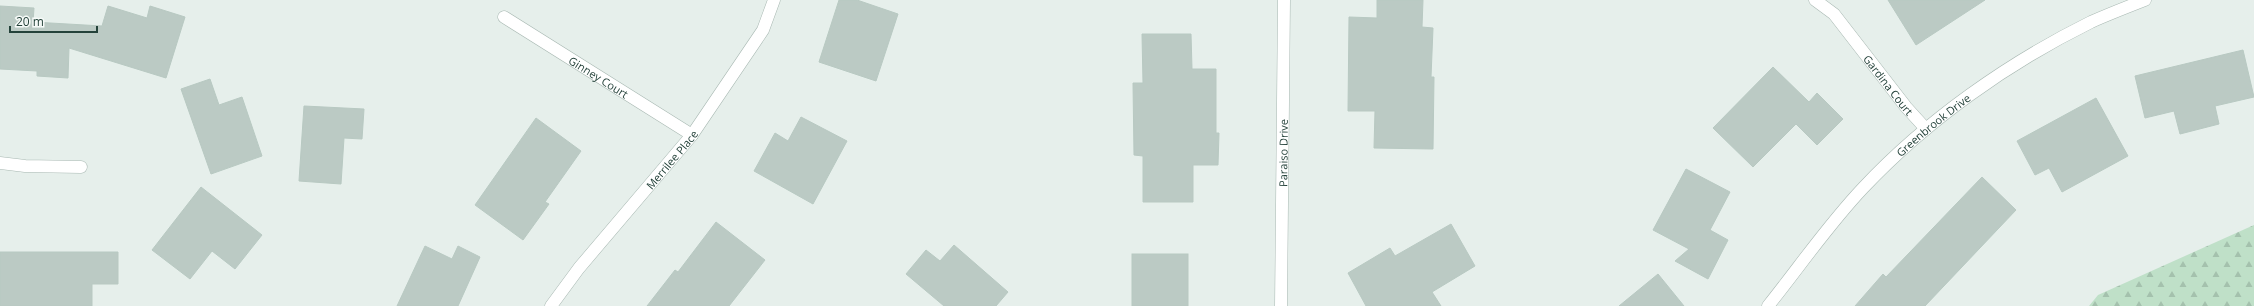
<svg xmlns="http://www.w3.org/2000/svg" width="2254" height="306" font-family="'Open Sans',sans-serif">
	<style>
		.forest { fill: url(#forest-firs) }
		.building { fill: #bbcac4; stroke: #b8c9c2 }
		.lines { fill: none; stroke-linecap: round; stroke-linejoin: round }
		.service-casing { stroke: #a8b8b2; stroke-width: 13 }
		.minor-casing { stroke: #a8b8b2; stroke-width: 13 }
		.tertiary-casing { stroke: #a8b8b2; stroke-width: 13 }
		.service { stroke: #fff; stroke-width: 12 }
		.minor { stroke: #fff; stroke-width: 12 }
		.tertiary { stroke: #fff; stroke-width: 12 }
		.labels { text-anchor: middle; dominant-baseline: central; stroke-width: 3; stroke-linejoin: round; paint-order: stroke }
		.street-label { font-size: 11px; fill: #24423a; stroke: #f7fbf9 }
	</style>
	<defs>
		<pattern id="forest-firs" width="22" height="20" patternUnits="userSpaceOnUse"><rect width="22" height="20" fill="#bfe0c8"/><path d="M5 1l3.5 6h-7zM16 11l3.5 6h-7z" fill="#a4c1ad"/></pattern>
	</defs>
	<rect width="100%" height="100%" fill="#e6efeb"/>
	<path class="forest" d="M2254,225v81h-165l9,-11z"/>
	<g class="building">
		<path d="M839,0h18l41,14 -22,67 -57,-19z"/>
		<path d="M1377,0h46l-1,27 11,1 -2,49h3l-1,72 -59,-1 1,-37h-27l1,-94 28,1z"/>
		<path d="M1888,0h97l-69,45z"/>
		<path d="M0,6l34,2 -1,14 69,4 6,-20 39,12 3,-12 35,11 -19,61 -97,-30 -1,30 -31,-2v-5l-37,-2z"/>
		<path d="M1142,34h49l1,35h24v64h3l-1,32h-25v37h-50v-46l-9,-1 -1,-72h10z"/>
		<path d="M2243,50l11,47 -39,9 4,18 -39,10 -6,-23 -29,7 -10,-42z"/>
		<path d="M1773,67l36,35 8,-9 26,26 -26,26 -21,-21 -43,43 -40,-39z"/>
		<path d="M210,79l9,26 23,-8 20,59 -51,18 -30,-85z"/>
		<path d="M2096,98l32,58 -66,36 -13,-24 -14,7 -18,-34z"/>
		<path d="M304,106l60,3 -2,30 -18,-1 -3,46 -42,-3z"/>
		<path d="M801,117l46,24 -34,63 -59,-33 21,-38 13,8z"/>
		<path d="M536,118l45,33 -36,51 4,2 -26,36 -48,-35z"/>
		<path d="M1686,169l44,23 -20,38 18,10 -20,39 -33,-18 14,-12 -36,-19z"/>
		<path d="M1982,177l34,33 -91,96h-70l28,-32 3,3z"/>
		<path d="M201,187l61,48 -27,34 -23,-18 -22,28 -38,-29z"/>
		<path d="M716,222l49,38 -36,46h-82l28,-36 3,2z"/>
		<path d="M1451,224l24,42 -43,26 9,14h-75l-18,-33 42,-25 5,8z"/>
		<path d="M954,245l54,47 -12,14h-52l-38,-32 20,-24 14,11z"/>
		<path d="M425,246l27,13 6,-13 22,11 -22,49h-61z"/>
		<path d="M0,252h118v32h-26v22h-92z"/>
		<rect x="1132" y="254" width="56" height="52"/>
		<path d="M1658,274l26,32h-65z"/>
	</g>
	<g class="lines">
		<g class="service-casing">
			<g id="service">
				<path id="s1" d="M1815,0l19,14 72,93 20,22"/>
			</g>
		</g>
		<g class="minor-casing">
			<g id="minor">
				<path id="s2" d="M504,17l188,118"/>
				<path d="M0,163l25,3 56,1"/>
				<path id="s3" d="M551,306l28,-38 113,-133 71,-105 11,-30"/>
				<path id="s4" d="M1281,306l3,-306"/>
			</g>
		</g>
		<g class="tertiary-casing">
			<g id="tertiary">
				<path id="s5" d="M1768,306c32,-40 60,-81 95,-118 64,-68 145,-125 228,-166 18,-8 36,-15 54,-22"/>
			</g>
		</g>
		<use href="#service" class="service"/>
		<use href="#minor" class="minor"/>
		<use href="#tertiary" class="tertiary"/>
	</g>
	<g class="labels">
		<g class="street-label">
			<text stroke="none"><textPath href="#s2" startOffset="112">Ginney Court</textPath></text>
			<text stroke="none"><textPath href="#s1" startOffset="113">Gardina Court</textPath></text>
			<text stroke="none"><textPath href="#s5" startOffset="246">Greenbrook Drive</textPath></text>
			<text stroke="none"><textPath href="#s4" startOffset="153">Paraiso Drive</textPath></text>
			<text stroke="none"><textPath href="#s3" startOffset="190">Merrilee Place</textPath></text>
		</g>
	</g>
	<path d="M10 26v6h87v-6" fill="none" stroke="#24423a" stroke-width="2"/>
	<text x="16" y="26" font-size="12" fill="#24423a" stroke="#f7fbf9" stroke-width="3" paint-order="stroke">20 m</text>
</svg>
